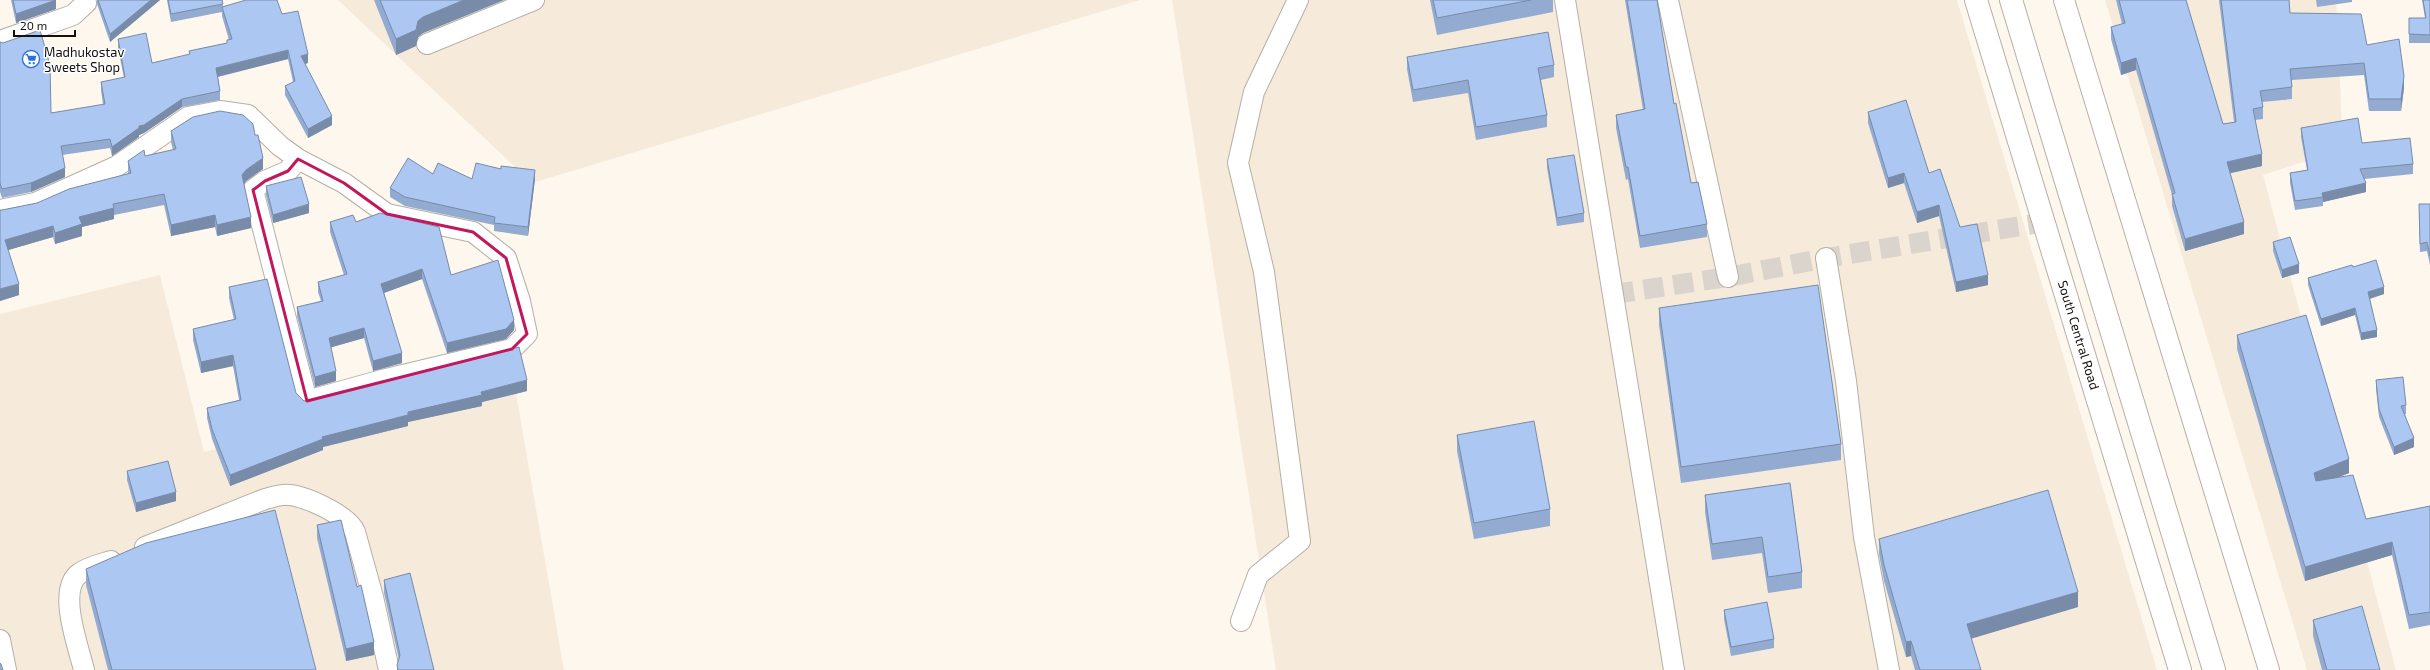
<svg xmlns="http://www.w3.org/2000/svg" width="2430" height="670" font-family="'Exo 2',sans-serif">
	<style>
		.built { fill: #f6ebdb }
		.lines { fill: none; stroke-linecap: round; stroke-linejoin: round }
		.minor-tunnel { stroke: #dbd4cc; stroke-width: 20; stroke-dasharray: 20 10; stroke-linecap: butt }
		.minor-casing { stroke: #b6afa6; stroke-width: 22 }
		.major-casing { stroke: #b6afa6; stroke-width: 24 }
		.minor { stroke: #fff; stroke-width: 20 }
		.major { stroke: #fff; stroke-width: 22 }
		.wall { fill: #93abd0 }
		.shaded-wall { fill: #788ba9 }
		.building { fill: #abc7f2; stroke: #788ba9 }
		.marked { fill: none; stroke: #c2185b; stroke-width: 3; stroke-linejoin: round }
		.labels { text-anchor: middle; dominant-baseline: central; stroke-width: 3; stroke-linejoin: round; paint-order: stroke }
		.poi-label { font-size: 13px; fill: #13110e; stroke: #fff; text-anchor: start }
		.street-label { font-size: 13px; fill: #13110e; stroke: #fff }
	</style>
	<rect width="100%" height="100%" fill="#fef7ed"/>
	<g class="built">
		<path d="M338,0h802l-608,183z"/>
		<path d="M1172,0h785l200,670h-881z"/>
		<path d="M2105,0h231l7,149 -80,26 133,495h-89z"/>
		<path d="M160,275l44,177 309,-76 51,294h-564v-356z"/>
	</g>
	<g class="lines">
		<path class="minor-tunnel" d="M1614,294l114,-17 98,-19 219,-36"/>
		<g class="minor-casing">
			<g id="minor">
				<path d="M1565,0l109,670"/>
				<path d="M1668,0l60,277"/>
				<path d="M2064,0l205,670"/>
				<path d="M0,41l73,-26 13,-12 -1,-3"/>
				<path d="M427,44l107,-44"/>
				<path d="M0,210l35,-7 82,-37 71,-49 32,-6 28,4 32,31 18,13 46,24 43,31 86,18 33,26 14,43 7,33 -15,15 -130,31 -75,21 -54,-211 12,-9 23,-10 10,-12"/>
				<path d="M1826,258l20,123 18,156 25,133"/>
				<path d="M145,547l120,-48c6,-1 12,-4 18,-4 18,-2 65,20 72,37l18,65 16,73"/>
				<path d="M1241,621l17,-46 42,-34 -36,-269 -26,-109 16,-71 44,-92"/>
				<path d="M0,640l6,30"/>
				<path d="M84,670c-5,-22 -28,-81 -4,-97 8,-6 21,-9 31,-12"/>
			</g>
		</g>
		<g class="major-casing">
			<g id="major">
				<path d="M1976,0l204,670"/>
				<path d="M2011,0l203,670"/>
			</g>
		</g>
		<use href="#minor" class="minor"/>
		<use href="#major" class="major"/>
	</g>
	<g class="wall">
		<path d="M11,0h45v9l-40,14z"/>
		<path d="M97,0h63l-50,42 -13,-38z"/>
		<path d="M167,0h55l1,6 59,8 26,49 -3,1 27,61 -24,13 -23,-43v-9l8,-4 -5,-23 -70,18 2,14v9l-38,7 -38,26 -5,2v2l-27,19 -2,-8 -48,7 3,22 -34,15 -29,6 -2,-6v-150l51,71 52,-8 -2,-15v-8l23,-4 -6,-30v-9l34,24 37,-8v-4l38,-8v-3h2l-7,-24v-4l-51,10z"/>
		<path d="M374,0h130l-81,33 -5,4 -2,9 -20,9z"/>
		<path d="M1430,0h123v12l-116,23z"/>
		<path d="M1625,0h32l17,104 17,79 16,41v13l-67,11 -12,-69 -2,1 -10,-52v-13l27,-5z"/>
		<path d="M2116,0h70l37,124 11,-2 -15,-122h70l1,13 77,32 37,43 -3,23h-32l-5,-36 -72,5v19l-30,3 1,5v12l-8,1 7,46 -32,7 14,61 -59,17 -13,-45v-11l-36,-125 -15,5 -10,-36v-12l11,-3z"/>
		<path d="M2316,0h36v2l-35,5z"/>
		<path d="M2422,0h8v43h-21v-25h16z"/>
		<path d="M1407,57l147,8v12l-13,3 6,35v12l-71,13 -8,-47 -55,9 -6,-33z"/>
		<path d="M1868,112l92,115 28,58 -32,7 -17,-76 -22,7 -13,-40 -16,5 -20,-65z"/>
		<path d="M2301,128l61,15 51,21v10l-49,5 2,13 -43,10v4l-28,4 -5,-27v-10l17,-3 -6,-33z"/>
		<path d="M171,131l92,38 -17,12 -2,3 7,44 -34,8 -2,-9 -44,9 -7,-31 -50,10v4l-32,8v9l-27,8 -2,-7 -45,13 11,45 -19,6v-91h2l35,-7 91,-29v-13l17,-5 28,-6 -2,-8z"/>
		<path d="M1547,159l37,54v9l-27,4 -10,-58z"/>
		<path d="M472,179h63l-7,57 -34,-5v-6l-89,-19 -15,-9v-9z"/>
		<path d="M266,186l43,27 -36,10 -7,-28z"/>
		<path d="M2430,204v61l-3,-14 -7,1 -1,-39z"/>
		<path d="M330,222h26l95,53 63,55 -8,9 -59,14 -25,-74 -38,14 18,70 -29,8 -9,-33 -33,9 5,34 -21,6 -18,-71v-9l24,-6 -3,-9v-10l26,-7 -14,-43z"/>
		<path d="M2273,242l26,31 -17,5 -9,-27z"/>
		<path d="M2353,267l31,27 -14,5 7,38 -16,3 -6,-25 -34,11 -13,-41v-7z"/>
		<path d="M229,287l67,106 8,8 223,-10 -45,11v4l-74,16v4l-85,21v3l-93,36 -18,-47 -5,-21v-10l32,-8 -6,-34 -32,7 -8,-33v-11l41,-9 -5,-22z"/>
		<path d="M1659,308l182,136v16l-160,23 -22,-158z"/>
		<path d="M2237,335l112,138 -12,5 29,41 64,-13v119l-21,4 -17,-74 -87,26 -68,-232z"/>
		<path d="M2376,380l30,25v9h-1l9,33 -20,8 -15,-38 -3,-28z"/>
		<path d="M1457,435l93,74v17l-76,13 -17,-88z"/>
		<path d="M127,471l49,30 -40,11 -9,-32z"/>
		<path d="M1790,483l12,89v16l-34,5 -6,-40 -50,7 -7,-48v-17z"/>
		<path d="M317,525l40,62 17,68 -28,6 -29,-123z"/>
		<path d="M1879,539l199,68 -107,31 10,32h-66l-4,-14 -5,1 -22,-76 -5,-27z"/>
		<path d="M86,569l230,101h-208l-22,-85z"/>
		<path d="M384,580l50,90h-37v-5l2,-5 -15,-67z"/>
		<path d="M1724,610l50,29v9l-43,8 -7,-37z"/>
		<path d="M2313,620l67,50h-58l-9,-34z"/>
	</g>
	<g class="shaded-wall">
		<path d="M56,0v9l-40,14v-9z"/>
		<path d="M151,0h9l-50,42v-8z"/>
		<path d="M464,0h40l-81,33 -5,4 -2,9 -20,9v-16l22,-18 5,-4z"/>
		<path d="M288,50v9l-72,18v-9z"/>
		<path d="M308,54v9l-7,2v-9z"/>
		<path d="M2136,58v12l-15,5v-12z"/>
		<path d="M2404,76v12l-3,23v-12z"/>
		<path d="M182,99v8l-38,26 -5,2v2l-27,19v-9l27,-21z"/>
		<path d="M332,116v9l-24,13v-9z"/>
		<path d="M2262,154v12l-35,8v-12z"/>
		<path d="M263,158v11l-17,12 -4,6v-12l4,-5z"/>
		<path d="M65,168v9l-34,15v-9z"/>
		<path d="M535,170v9l-7,57v-9z"/>
		<path d="M1904,173v10l-16,5v-10z"/>
		<path d="M2366,183v9l-43,10 -1,-9z"/>
		<path d="M309,204v9l-36,10v-8z"/>
		<path d="M1939,205v11l-22,7v-11z"/>
		<path d="M114,208v11l-32,8v9l-27,8v-11l24,-16z"/>
		<path d="M215,215v12l-44,9v-11z"/>
		<path d="M251,217v11l-34,8v-11z"/>
		<path d="M2244,222v12l-59,17v-12z"/>
		<path d="M53,226v11l-48,14v-11z"/>
		<path d="M2299,264v9l-17,5v-8z"/>
		<path d="M422,269v10l-41,15v-10z"/>
		<path d="M1988,275v10l-32,7v-10z"/>
		<path d="M19,284v11l-19,6v-12z"/>
		<path d="M2384,287v7l-16,5v-7z"/>
		<path d="M2355,308v7l-34,11v-7z"/>
		<path d="M514,320v10l-8,9 -59,14v-10z"/>
		<path d="M364,328v10l-35,10v-10z"/>
		<path d="M2377,330v7l-16,3v-7z"/>
		<path d="M402,353v10l-29,8v-10z"/>
		<path d="M233,355v11l-32,7v-11z"/>
		<path d="M336,371v10l-21,6v-10z"/>
		<path d="M527,380v11l-45,11v4l-74,16v4l-85,21v3l-93,36v-11l92,-38 86,-25 73,-20z"/>
		<path d="M2414,438v9l-20,8v-8z"/>
		<path d="M2349,459v14l-35,14v-14z"/>
		<path d="M176,492v9l-40,11v-9z"/>
		<path d="M2392,542v13l-87,26v-14z"/>
		<path d="M2078,592v15l-111,33v-16z"/>
		<path d="M1911,641v15l-5,1v-15z"/>
		<path d="M374,642v13l-28,6v-12z"/>
	</g>
	<g class="building">
		<path d="M13,0h43l-40,14z"/>
		<path d="M98,0h53l-41,34z"/>
		<path d="M168,0h54l1,4 -52,10z"/>
		<path d="M246,0h31l5,14 16,-3 10,43 -7,2 31,60 -24,13 -23,-43 10,-5 -7,-31 -72,18 4,23 -38,8 -38,26 -5,1v2l-27,19 -2,-8 -49,7 4,22 -34,15 -29,6 -2,-6v-141l3,1 37,-13 10,35 1,48 54,-9 -4,-22 24,-5 -7,-38 28,-6 6,30 38,-9 -1,-3 38,-8v-3l5,-1 -10,-32z"/>
		<path d="M380,0h84l-41,17 -5,4 -2,9 -20,9z"/>
		<path d="M1433,0h98l-94,18z"/>
		<path d="M1627,0h30l17,104 2,-1 15,80 7,-1 9,42 -67,12 -12,-69h-2l-10,-52 29,-6z"/>
		<path d="M2119,0h67l37,124 13,-2 -15,-122h68l1,13 71,1 6,31 32,-6 5,37 -3,23h-32l-5,-36 -74,6 2,18 -32,4 3,16 -10,2 9,45 -35,8 17,60 -59,17 -13,-45 3,-1 -39,-135 -15,5 -10,-36 14,-4z"/>
		<path d="M2423,0h7v35l-21,-1v-16h17z"/>
		<path d="M1548,32l6,33 -16,3 9,47 -71,12 -8,-47 -55,10 -6,-33z"/>
		<path d="M1906,100l23,73 11,-4 20,58 17,-3 11,51 -32,7 -17,-77 -22,7 -13,-39 -16,5 -20,-66z"/>
		<path d="M220,111l23,4 10,9 2,11h3l5,23 -17,12 -4,5 9,42 -34,8 -2,-10 -44,10 -7,-31 -51,10 1,4 -35,9 3,7 -27,9 -2,-7 -48,14 14,44 -19,5v-79h2l35,-7 32,-14 62,-16 -3,-12 16,-11 1,6 31,-7 -5,-18 22,-14z"/>
		<path d="M2358,118l4,25 48,-5 3,26 -53,5 6,14 -44,10 1,4 -28,4 -5,-28 18,-3 -7,-42z"/>
		<path d="M1574,155l10,58 -27,5 -10,-59z"/>
		<path d="M408,158l25,16 5,-11 34,16 4,-16 25,6v-3l34,4 -7,57 -34,-4 1,-6 -90,-20 -15,-9z"/>
		<path d="M301,177l8,27 -36,11 -7,-29z"/>
		<path d="M2419,204h11v52l-3,-14 -7,2z"/>
		<path d="M380,213l59,14 12,48 47,-15 16,60 -8,9 -59,14 -25,-74 -41,15 21,69 -29,8 -9,-33 -35,10 7,33 -21,6 -18,-70 26,-6 -5,-19 29,-8 -17,-52 23,-7 3,7z"/>
		<path d="M2290,237l9,27 -17,6 -9,-28z"/>
		<path d="M2376,260l8,27 -16,5 9,38 -16,3 -6,-25 -34,11 -13,-41 44,-13 1,2z"/>
		<path d="M267,279l29,114 8,8 215,-54 8,33 -46,12 1,3 -74,17v3l-86,22 1,2 -93,36 -18,-46 -5,-21 34,-8 -8,-45 -32,7 -8,-33 43,-10 -7,-32z"/>
		<path d="M1818,285l23,159 -160,23 -22,-159z"/>
		<path d="M2306,315l43,144 -35,14 2,8 37,-6 13,44 64,-13v106l-21,3 -17,-73 -87,25 -68,-232z"/>
		<path d="M2403,377l3,28 -5,1 13,32 -20,9 -15,-38 -3,-29z"/>
		<path d="M1534,421l16,88 -76,14 -17,-88z"/>
		<path d="M168,461l8,31 -40,11 -9,-32z"/>
		<path d="M1790,483l12,89 -34,5 -6,-40 -50,7 -7,-49z"/>
		<path d="M2048,490l30,102 -111,32 14,46h-61l-9,-29 -5,1 -22,-77 -5,-26z"/>
		<path d="M275,510l41,160h-204l-26,-101 60,-26z"/>
		<path d="M341,520l16,67 4,-2 13,57 -28,7 -29,-124z"/>
		<path d="M410,573l24,97h-36l-1,-5 3,-10 -16,-75z"/>
		<path d="M1767,602l7,37 -43,8 -7,-37z"/>
		<path d="M2362,606l18,64h-53l-14,-50z"/>
		<path d="M0,663l1,1 2,6h-3z"/>
	</g>
	<path class="marked" d="M298,159l46,24 43,31 86,18 33,26 21,76 -15,15 -205,52 -54,-211 12,-9 23,-10z"/>
	<defs>
		<g id="supermarket-ring" transform="scale(0.9)"><circle r="9.5" fill="#fff" stroke="#2673df" stroke-width="1.5"/><path d="M-6-5.5h2.5l.6 2H6L4.5 2H-2.5L-4.4-4H-6ZM-1.5 3.2a1.3 1.3 0 1 0 .1 0ZM3 3.2a1.3 1.3 0 1 0 .1 0Z" fill="#2673df"/></g>
	</defs>
	<g fill-rule="evenodd">
		<use href="#supermarket-ring" x="31" y="59"/>
	</g>
	<g class="labels">
		<g class="poi-label">
			<text x="44" y="52">Madhukostav<tspan x="44" dy="15">Sweets Shop</tspan></text>
		</g>
		<g class="street-label">
			<text transform="translate(2079 335) rotate(73)">South Central Road</text>
		</g>
	</g>
	<path d="M14 30v6h61v-6" fill="none" stroke="#13110e" stroke-width="2"/>
	<text x="20" y="30" font-size="12" fill="#13110e" stroke="#ffffff" stroke-width="3" paint-order="stroke">20 m</text>
</svg>
